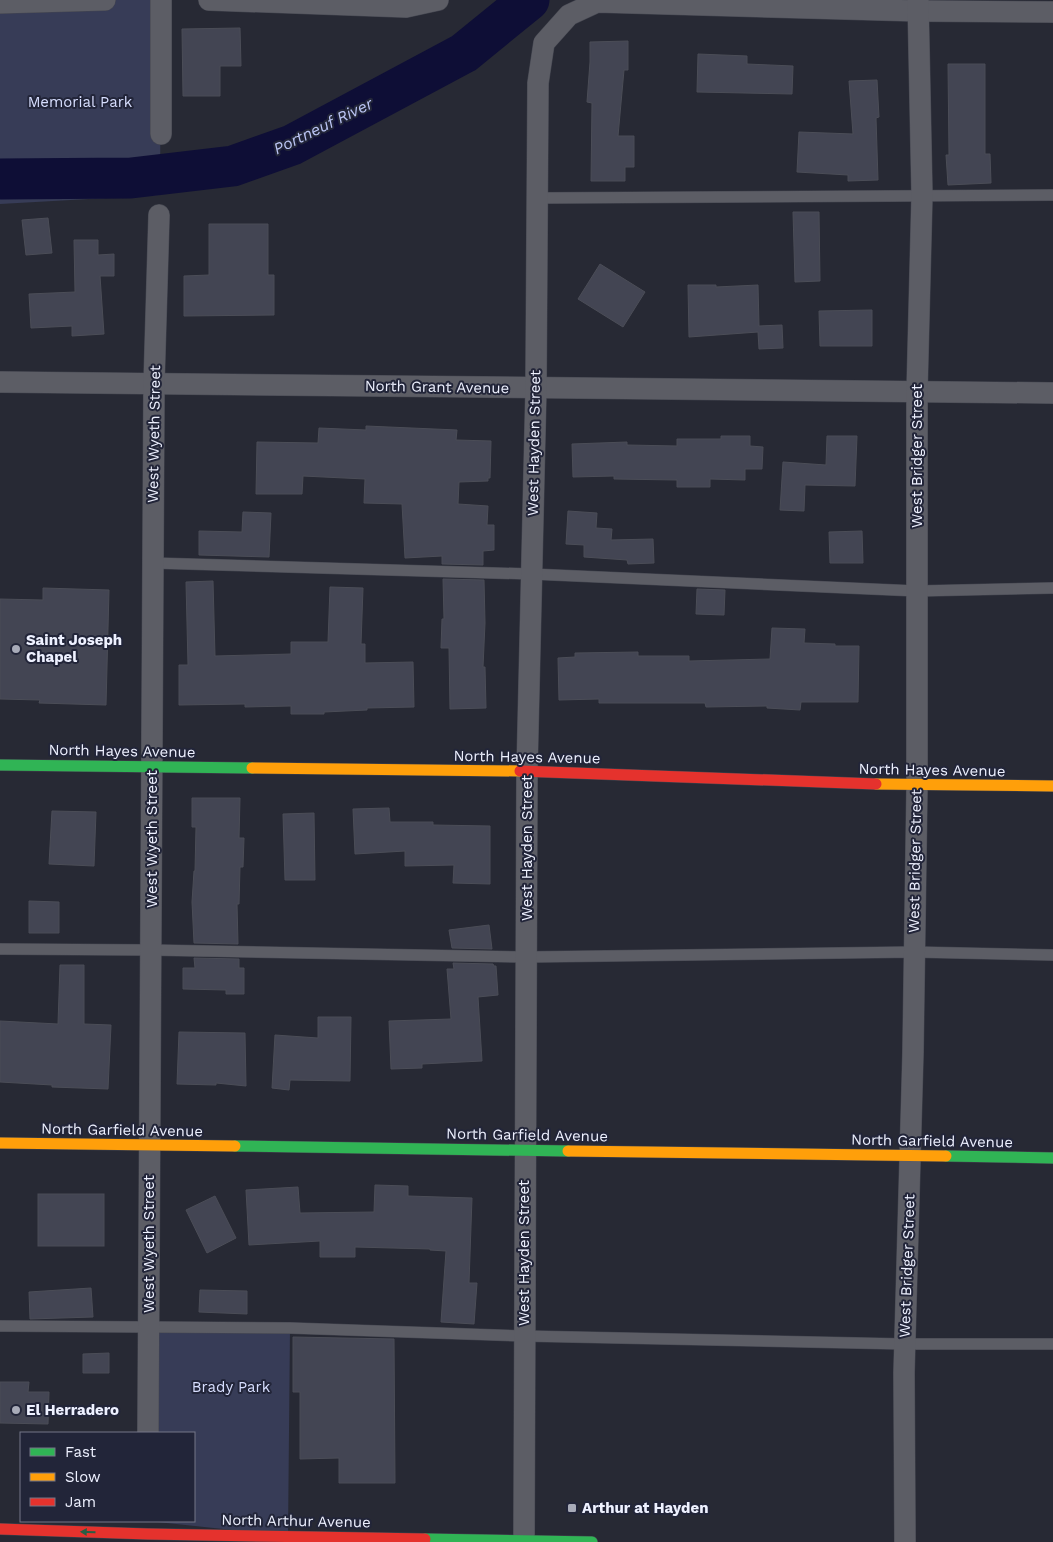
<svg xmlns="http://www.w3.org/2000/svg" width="1053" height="1542" font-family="'Work Sans',sans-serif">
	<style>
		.green { fill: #373c57 }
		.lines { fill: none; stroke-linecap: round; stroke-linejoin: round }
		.river { stroke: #0e0e36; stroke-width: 41 }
		.building { fill: #434553; stroke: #4b4d57 }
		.lane-casing { stroke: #444650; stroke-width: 12 }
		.street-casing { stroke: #444650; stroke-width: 22 }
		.fast-casing { stroke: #444650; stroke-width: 12 }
		.slow-casing { stroke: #444650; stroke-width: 12 }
		.jam-casing { stroke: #444650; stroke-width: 12 }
		.lane { stroke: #5c5d65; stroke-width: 11 }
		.street { stroke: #5c5d65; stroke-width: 21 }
		.fast { stroke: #30b455; stroke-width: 11 }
		.slow { stroke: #ff9f0a; stroke-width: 11 }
		.jam { stroke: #e5322d; stroke-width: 11 }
		.oneway { fill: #285e44 }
		.poi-dot { fill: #a8abb8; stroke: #222539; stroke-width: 2 }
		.labels { text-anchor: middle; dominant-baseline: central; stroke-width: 4; stroke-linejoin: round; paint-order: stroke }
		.park-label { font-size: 15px; fill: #d7defe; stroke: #222539 }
		.street-label { font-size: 15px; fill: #eef1ff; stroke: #222539 }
		.poi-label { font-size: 15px; font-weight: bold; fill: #eef1ff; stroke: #222539; text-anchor: start }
		.water-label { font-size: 16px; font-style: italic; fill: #bcc6f5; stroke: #222539 }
	</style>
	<rect width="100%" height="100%" fill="#272934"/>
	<g class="green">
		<path d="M105,0h56l-1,195 -160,9v-201z"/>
		<path d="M149,1326l141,2 -2,208 -140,-15h46v-88h-46z"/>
	</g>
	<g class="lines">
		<path class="river" d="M0,179l131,-1 102,-12 59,-21 172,-92 65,-53"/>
	</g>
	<g class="building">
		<path d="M240,28l1,38h-21v30h-37l-1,-67z"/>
		<path d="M628,41v29h-4l-6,66h16v31h-9v14h-34l1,-78 -5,-1 3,-40v-20z"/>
		<path d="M698,54l49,2v8l46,2 -1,28 -95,-2z"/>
		<path d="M948,64h37v90h5l1,29 -43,2 -2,-30h3z"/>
		<path d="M877,80l2,37 -3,1 2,62 -30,1v-6l-51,-3 2,-40 54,2 -4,-53z"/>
		<path d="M793,212h26l1,69 -25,1z"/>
		<path d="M48,218l4,35 -26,2 -4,-35z"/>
		<path d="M209,224h59v51h6v40l-90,1v-40l25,-1z"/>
		<path d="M74,240h24v15l16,-1v22h-14l4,58 -32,2v-10l-41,2 -2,-34 46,-2z"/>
		<path d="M600,264l45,28 -22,35 -45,-28z"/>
		<path d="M688,285h28v2l42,-2 1,41 23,-1 1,23 -24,1 -1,-17 -69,5z"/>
		<path d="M872,310v36h-52l-1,-35z"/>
		<path d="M366,426l91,4 -1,10 35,1 -1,37h-2v3l-29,1 -1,22 30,2 -1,19h7v25l-11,1v14l-41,-1v-8l-37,2 -3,-54 -38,-1 1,-24 -62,-3 -1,18h-46l1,-52 61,1 1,-15 47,2z"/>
		<path d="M721,436h29v10l13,1 -1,22h-17v11l-35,-1v8h-33v-7l-63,-1v-3l-41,1 -1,-33 55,-2v3l50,1v-7h44z"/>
		<path d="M827,436h30l-2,50 -50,-1 -1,26 -24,-1 3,-48 43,3z"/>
		<path d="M568,511l29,2 -1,15 16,1 -1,11 42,-1 1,24 -26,1 -1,-4 -43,-3v-12l-18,-1z"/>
		<path d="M243,512l28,1 -2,44 -70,-2v-24l43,1z"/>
		<path d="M862,531l1,32h-33l-1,-31z"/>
		<path d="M443,579l41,1 1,43 -2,44h2l1,41 -36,1 -1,-61h-8l1,-29h2z"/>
		<path d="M213,581l2,75 76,-2v-12h37l2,-55 33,1 -2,56h4v19l48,-1 1,45 -47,1v2l-43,2v2h-33v-8l-46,1v-3l-66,1v-40h9l-2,-83z"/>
		<path d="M43,588l66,2 -3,115 -67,-2 1,-3 -40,-1v-100l43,1z"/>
		<path d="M697,589l28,1 -1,25 -28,-1z"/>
		<path d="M772,628l33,1 -1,14 31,1v2h24l-1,56h-57l-1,8 -33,-2v-2l-61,1 -1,-4h-106v-4l-40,1 -1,-42 17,-1v-4l63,-1v4h51v5l81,-2z"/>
		<path d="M192,798h48l-1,40h5l-1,29h-3l-1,37h-2l1,40 -44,-1 -2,-41 2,-31h1l1,-44h-4z"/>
		<path d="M389,808l1,14h43v3l57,1v58l-37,-1 1,-18 -49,1v-15l-50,3 -2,-45z"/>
		<path d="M52,811l44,1 -2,54 -45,-2z"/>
		<path d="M314,813l1,67h-30l-2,-66z"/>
		<path d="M29,901l30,1v31h-30z"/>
		<path d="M489,925l3,24 -40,-1 -3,-18z"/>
		<path d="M194,958l45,1v9h5v26h-18v-4l-43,-1v-21h12z"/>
		<path d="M453,963l40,1 1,2h2l2,29 -20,2 4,64 -60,3v4l-31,1 -2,-48 62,-2 -4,-50h7z"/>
		<path d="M60,965h24v59l27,1 -3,64 -56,-2v-2l-52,-3v-61l58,3z"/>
		<path d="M318,1017h33l-1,64 -60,-1 -1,10 -17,-2 3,-53 43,3z"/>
		<path d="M179,1032l66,1 1,53 -30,-3v2l-39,-1z"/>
		<path d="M375,1185l33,1v10l64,2 -3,85h8l-3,41 -33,-2 5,-71 -16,-1v-1l-75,-2v10h-35v-16l-71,4 -3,-55 52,-3 2,26 74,-1z"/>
		<rect x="38" y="1194" width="66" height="52"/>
		<path d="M215,1196l21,42 -29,15 -21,-43z"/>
		<path d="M91,1288l2,29 -63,2 -1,-27z"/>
		<path d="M200,1290l47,1v23l-48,-2z"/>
		<path d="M293,1337l101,2 1,144h-56v-25l-39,1v-67h-7z"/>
		<path d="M109,1353v20h-26v-19z"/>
		<path d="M0,1382h29l-1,10h21l-1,32 -48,-1z"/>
	</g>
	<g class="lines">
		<g class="lane-casing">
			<g id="lane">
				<path d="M538,198l515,-3"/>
				<path d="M153,563l378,11 386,17 136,-3"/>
				<path d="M0,949l151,1 376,7 387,-5 139,3"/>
				<path d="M0,1326l290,2 234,8 380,8h149"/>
			</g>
		</g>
		<g class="street-casing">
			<g id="street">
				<path d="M209,0l197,7 32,-7"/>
				<path d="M0,3l105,-3"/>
				<path d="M161,134v-134"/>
				<path d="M0,382l1053,11"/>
				<path d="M148,1433l6,-1049 5,-169"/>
				<path d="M524,1542l3,-771 9,-383 2,-305 6,-40 25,-28 28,-13 321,9 135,1"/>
				<path d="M905,1542l-1,-169 9,-321 4,-266v-394l5,-197 -4,-195"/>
			</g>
		</g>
		<g class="fast-casing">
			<g id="fast">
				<path d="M0,765l252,3"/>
				<path d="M235,1146l333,5"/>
				<path d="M946,1156l107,2"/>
				<path d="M425,1539l167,3"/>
			</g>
		</g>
		<g class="slow-casing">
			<g id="slow">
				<path d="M252,768l268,3"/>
				<path d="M876,784l177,2"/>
				<path d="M0,1143l235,3"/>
				<path d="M568,1151l378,5"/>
			</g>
		</g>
		<g class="jam-casing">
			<g id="jam">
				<path d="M520,771l356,13"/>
				<path d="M0,1529l148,5 277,5"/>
			</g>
		</g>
		<use href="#lane" class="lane"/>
		<use href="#street" class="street"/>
		<use href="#fast" class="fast"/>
		<use href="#slow" class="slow"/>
		<use href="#jam" class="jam"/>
	</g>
	<defs><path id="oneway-solid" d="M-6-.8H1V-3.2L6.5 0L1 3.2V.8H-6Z" transform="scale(1.25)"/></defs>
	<use class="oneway" href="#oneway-solid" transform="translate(88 1532) rotate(-178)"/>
	<g class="poi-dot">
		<circle cx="16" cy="649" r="5"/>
		<circle cx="16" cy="1410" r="5"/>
		<rect x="567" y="1503" width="10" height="10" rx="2.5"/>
	</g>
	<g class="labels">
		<g class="park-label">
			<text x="80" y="102">Memorial Park</text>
			<text x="231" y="1387">Brady Park</text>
		</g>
		<g class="street-label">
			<text transform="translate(437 387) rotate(1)">North Grant Avenue</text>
			<text transform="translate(154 434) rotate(-89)">West Wyeth Street</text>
			<text transform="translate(534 443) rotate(-89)">West Hayden Street</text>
			<text transform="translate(917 456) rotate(-90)">West Bridger Street</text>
			<text transform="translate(122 751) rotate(1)">North Hayes Avenue</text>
			<text transform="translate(527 757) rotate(1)">North Hayes Avenue</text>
			<text transform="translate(932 770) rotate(1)">North Hayes Avenue</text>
			<text transform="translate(152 839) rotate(-90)">West Wyeth Street</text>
			<text transform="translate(527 848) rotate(-90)">West Hayden Street</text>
			<text transform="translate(915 861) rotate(-89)">West Bridger Street</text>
			<text transform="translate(122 1130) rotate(1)">North Garfield Avenue</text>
			<text transform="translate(527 1135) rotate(1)">North Garfield Avenue</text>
			<text transform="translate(932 1141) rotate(1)">North Garfield Avenue</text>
			<text transform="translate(149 1244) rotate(-90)">West Wyeth Street</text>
			<text transform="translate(524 1253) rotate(-90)">West Hayden Street</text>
			<text transform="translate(907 1266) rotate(-88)">West Bridger Street</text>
			<text transform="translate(296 1521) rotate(1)">North Arthur Avenue</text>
		</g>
		<g class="poi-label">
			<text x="26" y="640">Saint Joseph<tspan x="26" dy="17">Chapel</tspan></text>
			<text x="26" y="1410">El Herradero</text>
			<text x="582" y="1508">Arthur at Hayden</text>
		</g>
		<g class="water-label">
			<text transform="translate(323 126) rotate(-26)">Portneuf River</text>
		</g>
	</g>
	<rect x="20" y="1432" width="175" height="90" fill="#222539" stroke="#747788"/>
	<rect x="30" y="1448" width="25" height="8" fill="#30b455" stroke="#747788"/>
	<text x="65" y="1457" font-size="15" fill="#eef1ff">Fast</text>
	<rect x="30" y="1473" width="25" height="8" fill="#ff9f0a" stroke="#747788"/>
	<text x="65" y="1482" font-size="15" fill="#eef1ff">Slow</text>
	<rect x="30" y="1498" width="25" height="8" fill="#e5322d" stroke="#747788"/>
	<text x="65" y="1507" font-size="15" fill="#eef1ff">Jam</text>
</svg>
